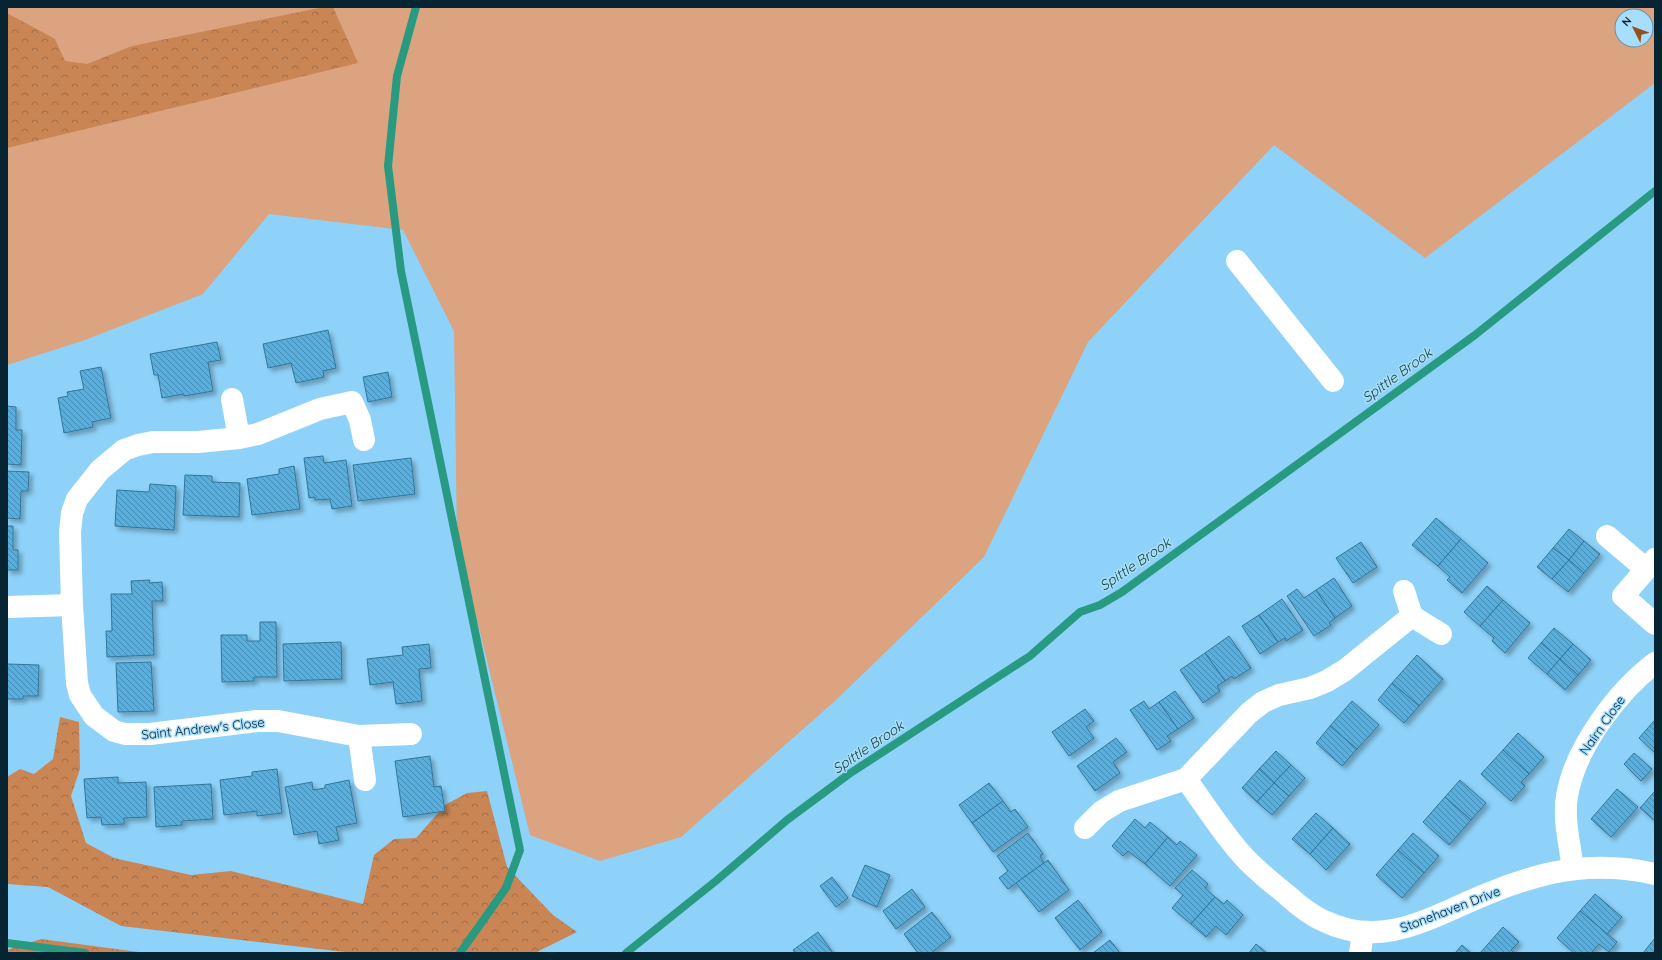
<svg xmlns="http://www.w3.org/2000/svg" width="1662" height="960" font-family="Quicksand,sans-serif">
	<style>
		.grass { fill: #dba37f; fill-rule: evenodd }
		.forest { fill: url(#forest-crowns) }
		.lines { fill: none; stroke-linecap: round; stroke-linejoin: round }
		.stream { stroke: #279a81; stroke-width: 8 }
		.building { fill: url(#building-back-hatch); stroke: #32769a; filter: url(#shadow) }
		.minor { stroke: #fff; stroke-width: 22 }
		.labels { text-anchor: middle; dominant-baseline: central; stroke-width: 3; stroke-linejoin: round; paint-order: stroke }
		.street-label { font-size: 13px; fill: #072432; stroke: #a8defd }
		.water-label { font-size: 14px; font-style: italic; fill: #16453a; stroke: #a8defd }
	</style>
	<defs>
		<pattern id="forest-crowns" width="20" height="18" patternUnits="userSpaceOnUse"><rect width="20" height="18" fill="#ca8555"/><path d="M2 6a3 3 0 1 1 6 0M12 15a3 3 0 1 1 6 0" fill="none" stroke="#a26d47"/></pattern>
		<pattern id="building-back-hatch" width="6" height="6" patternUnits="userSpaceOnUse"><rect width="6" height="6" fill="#58aedc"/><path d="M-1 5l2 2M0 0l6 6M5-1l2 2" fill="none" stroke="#478db3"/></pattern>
		<filter id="shadow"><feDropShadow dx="3.5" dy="3.5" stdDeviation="2" flood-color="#0004"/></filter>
	</defs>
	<rect width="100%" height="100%" fill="#8ed2f9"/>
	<path class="grass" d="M7,7h1648v76l-230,175 -151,-113 -186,197 -104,215 -148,143 -155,137 -81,24 -70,-26 -73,-296 -3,-208 -51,-101 -134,-16 -66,80 -118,46 -78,25zM1622,16h24v24h-24z"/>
	<g class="forest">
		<path d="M324,7h9l25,56 -351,85v-135l48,26 10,22 22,3 45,-18z"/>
		<path d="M60,717l19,5 1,47 -9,27 15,47 28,15 77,17 40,-4 132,33 11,-49 20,-16 22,-1 29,-33 22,-12 20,-2 20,76 46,48 24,17 -42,21h-181l-233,-27 -73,-39 -41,-3v-107l13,-8 14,5 19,-15z"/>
		<path d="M41,939l105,14h-139v-3z"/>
	</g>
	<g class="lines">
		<g class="stream">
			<path d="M416,7l-19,69 -9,90 13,105 119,579 -14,38 -46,65"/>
			<path d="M7,943l78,10"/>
			<path d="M626,953l91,-73 70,-60 62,-46 181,-118 50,-44 20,-7 22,-13 353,-257 180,-144"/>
		</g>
	</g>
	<g class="building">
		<path d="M328,330l8,38 -13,3 1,6 -28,6 -5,-20 -23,5 -5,-24z"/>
		<path d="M217,342l4,18 -13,2 5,29 -29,5 -1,-2 -21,4 -4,-23h-4l-4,-21z"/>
		<path d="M101,367l10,51 -19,4 1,5 -29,6 -6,-35 10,-2 -1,-4 17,-3 -4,-18z"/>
		<path d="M388,372l4,25 -24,5 -5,-25z"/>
		<path d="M7,406l9,1v23h6l-1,35 -14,-1z"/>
		<path d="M323,456l1,7 22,-3 6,46 -20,3 -2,-10 -15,1v-3l-6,1 -5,-40z"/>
		<path d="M411,458l4,36 -57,7 -5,-36z"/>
		<path d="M294,466l6,43 -48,6 -5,-36 32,-5v-5z"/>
		<path d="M7,471l22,1 -1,19h-7l-1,28 -13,-1z"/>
		<path d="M185,475l27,1v6l28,1 -1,34 -56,-2z"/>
		<path d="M150,484l26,2 -2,44 -59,-4 2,-36 32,2z"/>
		<path d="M1436,518l25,21 -23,27 -26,-21z"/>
		<path d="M7,526h6v24h5v20h-11z"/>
		<path d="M1569,529l15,12 -15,19 -16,-12z"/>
		<path d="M1461,539l27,24 -26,30 -15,-13 3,-3 -12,-11z"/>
		<path d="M1584,541l16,13 -16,19 -15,-13z"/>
		<path d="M1361,542l16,25 -24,16 -17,-25z"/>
		<path d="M1553,548l16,12 -17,19 -15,-12z"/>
		<path d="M1569,560l15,13 -16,19 -16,-13z"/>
		<path d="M1334,578l18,28 -17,12 -19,-28z"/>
		<path d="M150,580l-1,3 13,-1 1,19h-11l2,54 -47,2 -1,-26h6l-1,-37h21l-1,-13z"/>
		<path d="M1487,586l16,14 -23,26 -16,-14z"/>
		<path d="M1297,589l7,9 12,-8 19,28 -6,5 2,2 -17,11 -27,-40z"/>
		<path d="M1282,599l21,31 -17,11 -1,-3 -7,4 -19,-27z"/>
		<path d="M1503,600l27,23 -25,30 -13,-12 2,-3 -14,-12z"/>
		<path d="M1259,615l19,27 -18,12 -18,-28z"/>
		<path d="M260,622h16l1,55h-23v4l-32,1 -1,-47h26v6h13z"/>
		<path d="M1554,628l19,16 -13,15 -19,-16z"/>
		<path d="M1229,636l22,32 -17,11 -2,-3 -7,5 -20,-28z"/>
		<path d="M341,642l1,37 -58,2 -1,-37z"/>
		<path d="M1541,643l19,16 -13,15 -19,-16z"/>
		<path d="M429,644l2,24 -12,1 3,32 -26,3 -3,-22 -23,3 -3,-26 36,-4 -1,-8z"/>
		<path d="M1573,644l18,16 -13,15 -18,-16z"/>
		<path d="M1205,653l20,28 -8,5 3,5 -17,12 -23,-33z"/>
		<path d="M1417,655l26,24 -24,27 -27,-23z"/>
		<path d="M1560,659l18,16 -13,15 -18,-16z"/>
		<path d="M151,662l3,49 -36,1 -2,-49z"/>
		<path d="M7,664l32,1 -1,31h-15v3h-16z"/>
		<path d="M1392,683l27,23 -15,17 -26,-23z"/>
		<path d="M1175,691l19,27 -16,11 -19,-27z"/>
		<path d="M1144,701l5,8 10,-7 19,27 -11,7 4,5 -14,9 -27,-40z"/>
		<path d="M1352,701l27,24 -22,24 -27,-23z"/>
		<path d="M1085,709l9,12 -8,6 8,11 -25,18 -17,-24z"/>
		<path d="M1654,721l1,1v31l-16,-15z"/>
		<path d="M1330,726l27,23 -15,17 -26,-23z"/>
		<path d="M1518,733l26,24 -15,17 -26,-24z"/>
		<path d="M1116,738l11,14 -14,10 7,11 -25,18 -18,-25z"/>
		<path d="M1503,750l26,24 -8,8 4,4 -14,15 -30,-27z"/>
		<path d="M1276,751l15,14 -17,18 -15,-14z"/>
		<path d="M1634,753l18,16 -11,12 -17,-17z"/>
		<path d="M430,756l4,31 7,-1 4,25 -42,6 -8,-56z"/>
		<path d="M1291,765l14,13 -16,18 -15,-13z"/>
		<path d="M277,769l5,44 -25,3v-5l-33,4 -4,-35 32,-4v-4z"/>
		<path d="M1259,769l15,14 -17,19 -15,-14z"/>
		<path d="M118,777v6l28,-1 1,35 -23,1v6l-22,1 -1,-8 -14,1 -3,-39z"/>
		<path d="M349,780l8,43 -21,4 3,13 -20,4 -2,-13 -23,4 -9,-48 27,-5 1,8 12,-2v-3z"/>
		<path d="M1460,780l26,23 -15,17 -26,-23z"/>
		<path d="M989,783l14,18 -31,22 -13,-18z"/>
		<path d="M1274,783l15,13 -17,19 -15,-13z"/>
		<path d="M211,784l2,35 -31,2v4l-26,2 -2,-40z"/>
		<path d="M1617,789l21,18 -27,30 -20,-18z"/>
		<path d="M1655,791v30l-15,-13z"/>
		<path d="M1445,797l26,23 -22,25 -26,-23z"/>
		<path d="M1003,801l8,11 4,-3 13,18 -35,25 -21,-29z"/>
		<path d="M1316,813l17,15 -23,26 -18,-15z"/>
		<path d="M1135,819l10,9 5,-6 18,15 -23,27 -17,-13 -5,5 -11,-10z"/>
		<path d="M1333,828l17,16 -24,26 -16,-16z"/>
		<path d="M1028,833l15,21 -3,2 4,7 -36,26 -9,-11 9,-7 -11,-15z"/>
		<path d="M1413,833l26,23 -15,17 -26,-23z"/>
		<path d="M1168,837l9,8 3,-4 17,14 -27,31 -25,-22z"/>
		<path d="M1398,850l26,23 -22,25 -26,-23z"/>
		<path d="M1048,860l21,30 -30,22 -23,-29z"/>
		<path d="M865,865l25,10 -13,32 -25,-11z"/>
		<path d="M1192,870l16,14 -3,4 10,9 -24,27 -19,-16 11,-13 -8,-7z"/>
		<path d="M832,877l16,21 -12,9 -16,-21z"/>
		<path d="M912,889l13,18 -29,22 -13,-18z"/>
		<path d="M1595,894l27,23 -15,17 -27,-23z"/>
		<path d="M1215,897l9,7 3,-4 16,15 -17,20 -10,-9 -10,11 -15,-13z"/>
		<path d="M1078,900l24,32 -22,18 -25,-32z"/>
		<path d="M1580,911l37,31 -8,10 -10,-8 -8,9h-17l-17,-15z"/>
		<path d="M932,912l19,25 -20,16h-13l-14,-19z"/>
		<path d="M1503,927l16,15 -8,8 3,3h-34z"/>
		<path d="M818,932l15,21h-38l-2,-3z"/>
		<path d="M1655,938v15h-12z"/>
		<path d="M1110,940l10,13h-27z"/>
		<path d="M1256,944l11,9h-18z"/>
		<path d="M1462,945l9,8h-16z"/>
	</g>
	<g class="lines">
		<g class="minor">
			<path d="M1237,261l96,120"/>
			<path d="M232,399l7,39"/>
			<path d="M364,440l-4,-20 -8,-18 -32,7 -62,25 -19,4 -41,4h-45l-15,3 -14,5 -24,20 -23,29 -5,14 -2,19 2,73 5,78 3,12 14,21 20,15 11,3h25l107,-13h21l81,15 52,-2"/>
			<path d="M1607,536l39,33"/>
			<path d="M1655,559l-32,37 32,28"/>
			<path d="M1404,591l8,25 29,18"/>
			<path d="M7,607l65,-2"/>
			<path d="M359,736l6,44"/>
			<path d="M1186,779c19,26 36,54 58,78 13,14 28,26 43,38 11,10 23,20 37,26 60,29 108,-5 163,-27 19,-8 40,-15 60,-20 35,-8 73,-8 108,0"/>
			<path d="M1085,828l16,-16 18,-11 67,-22 63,-66 14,-11 16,-7 31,-7 17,-7 18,-11 67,-54"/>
			<path d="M1573,869c-3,-24 -10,-50 -6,-73 8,-48 50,-104 88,-133"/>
			<path d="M1360,953l3,-21"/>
		</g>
	</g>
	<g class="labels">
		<g class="street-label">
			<text transform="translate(1602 725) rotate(-55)">Nairn Close</text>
			<text transform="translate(203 728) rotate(-6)">Saint Andrew's Close</text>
			<text transform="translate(1450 909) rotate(-21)">Stonehaven Drive</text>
		</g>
		<g class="water-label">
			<text transform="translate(1397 375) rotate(-36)">Spittle Brook</text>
			<text transform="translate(1135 564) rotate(-34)">Spittle Brook</text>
			<text transform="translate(868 747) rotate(-34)">Spittle Brook</text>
		</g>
	</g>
	<rect width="1662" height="960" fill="none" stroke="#072432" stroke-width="16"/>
	<g transform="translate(1634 28) rotate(312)"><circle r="19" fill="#a8defd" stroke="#6894ac"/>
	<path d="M0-3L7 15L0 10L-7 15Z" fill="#92511e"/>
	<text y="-6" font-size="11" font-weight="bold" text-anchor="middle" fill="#072432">N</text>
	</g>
</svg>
